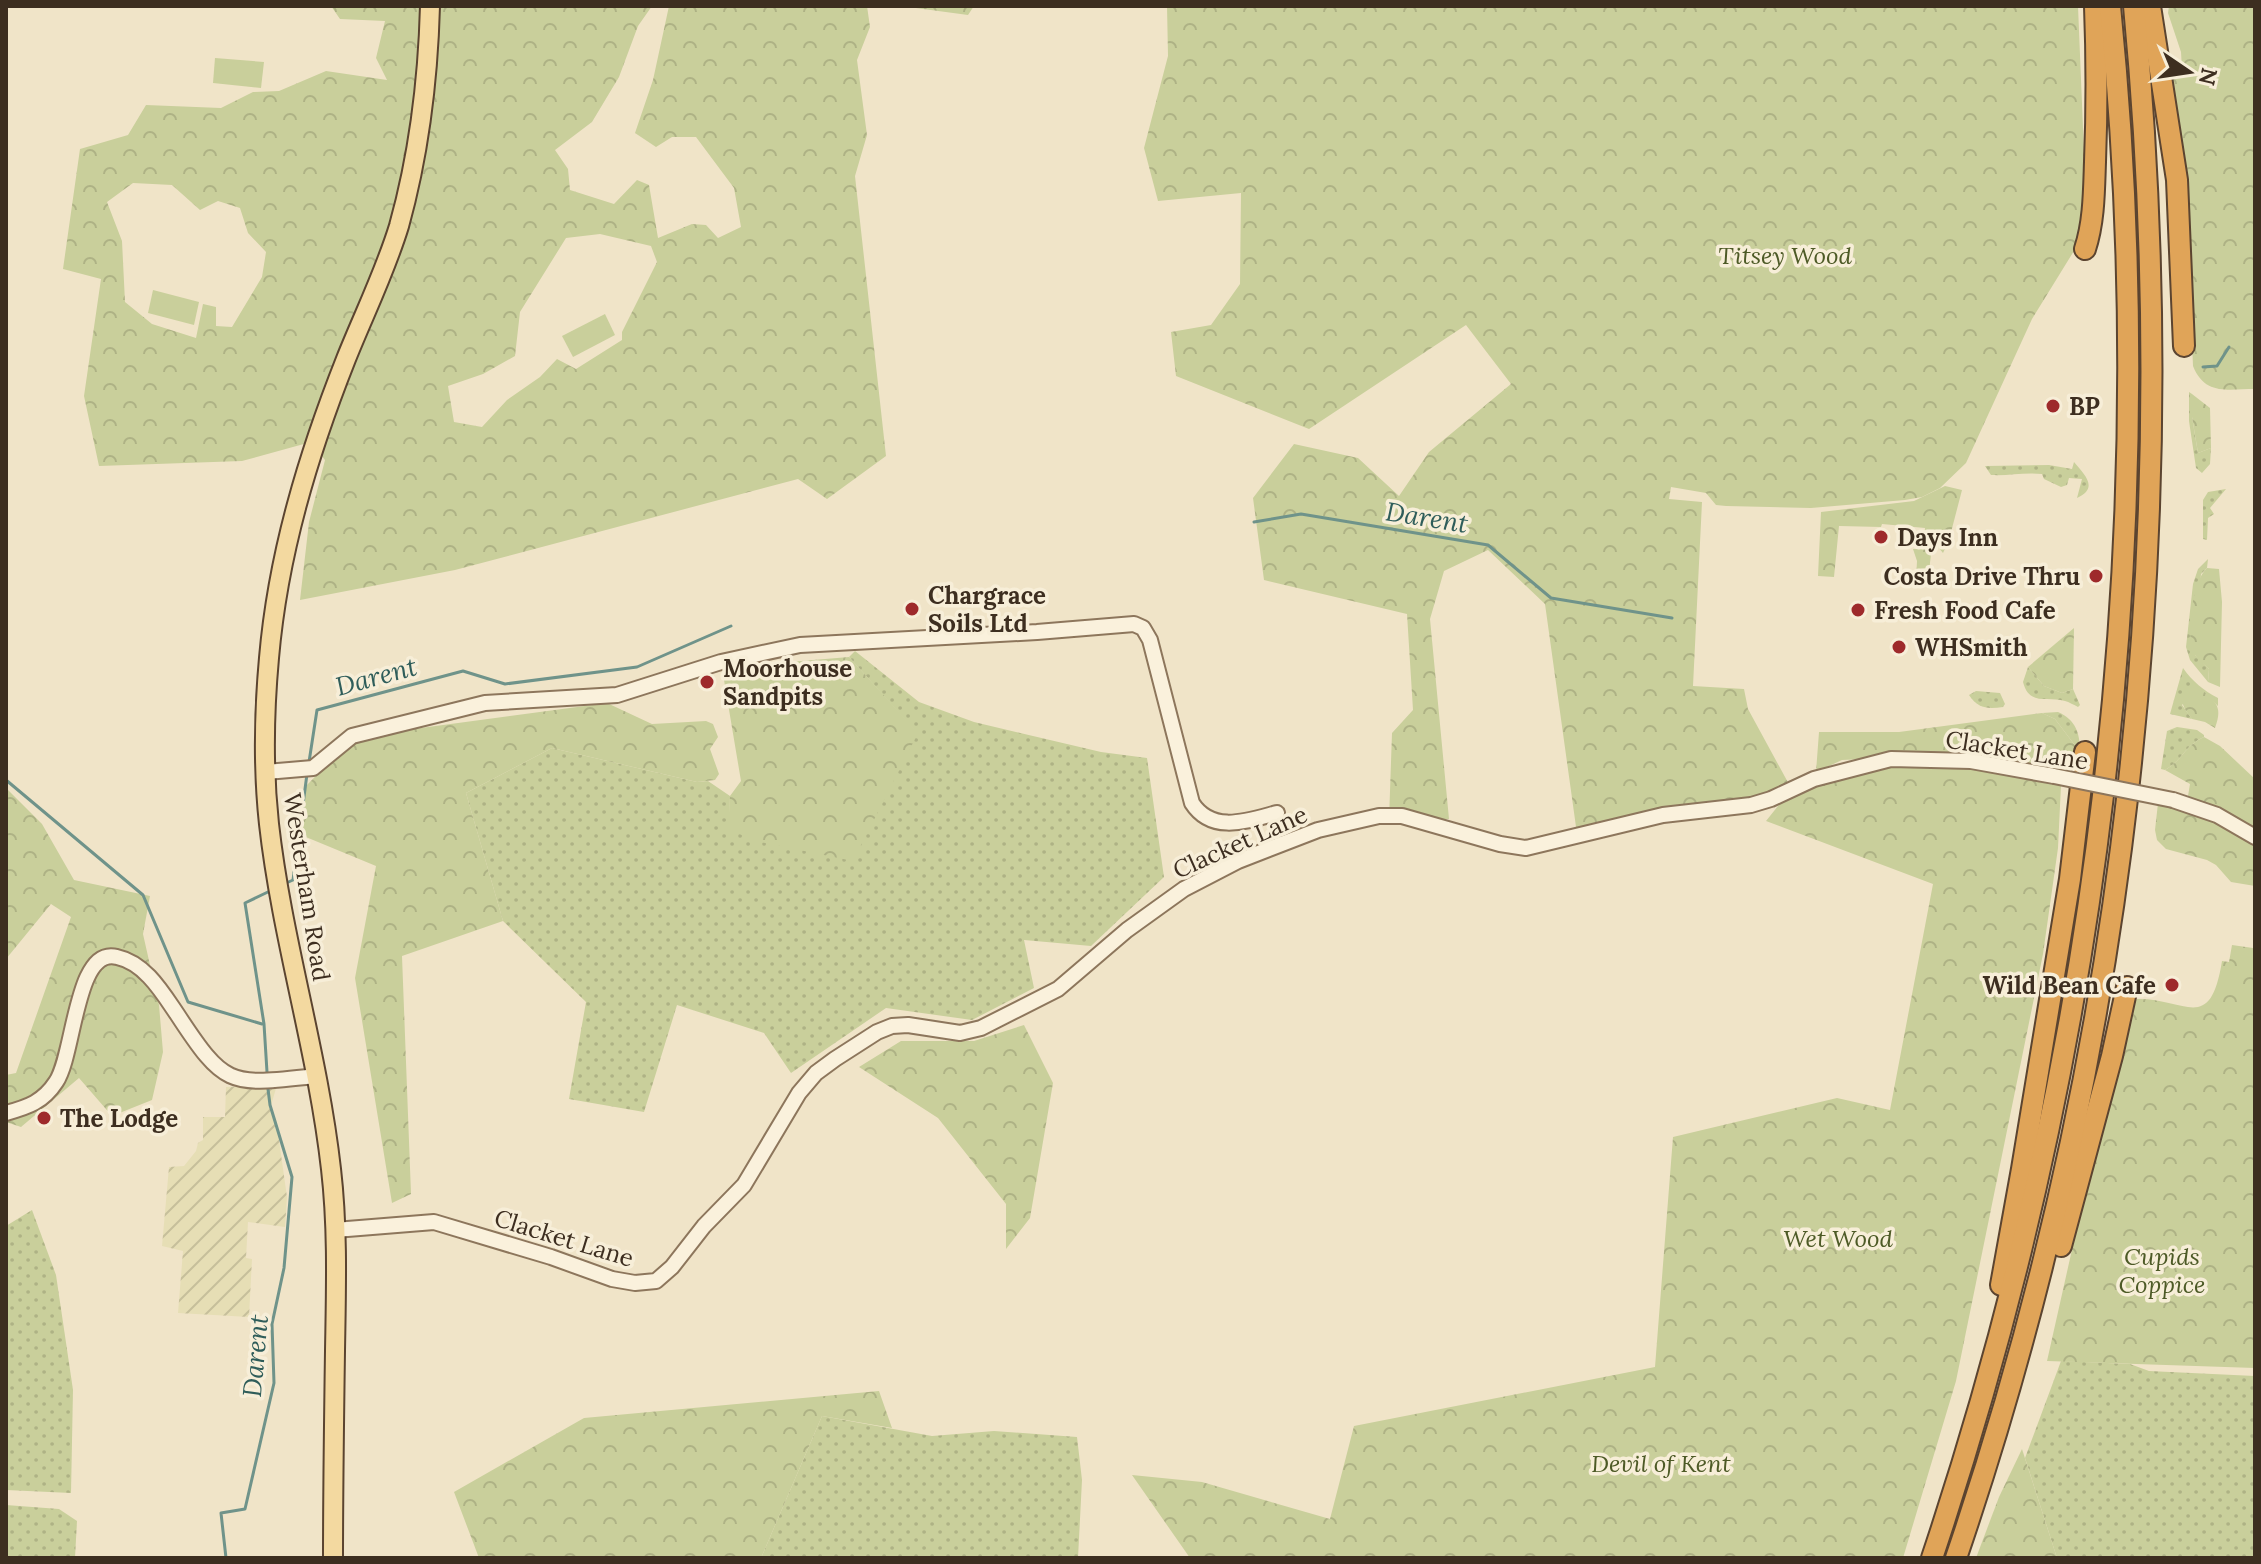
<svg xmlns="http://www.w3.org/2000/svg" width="2261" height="1564" font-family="Lora,serif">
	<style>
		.farmland { fill: url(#farmland-furrows) }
		.grass { fill: url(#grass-dots) }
		.forest { fill: url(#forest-crowns); fill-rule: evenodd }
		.garden { fill: #c9cf9b }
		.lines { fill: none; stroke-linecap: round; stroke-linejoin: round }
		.stream { stroke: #6f938a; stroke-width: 3 }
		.minor-casing { stroke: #8d765c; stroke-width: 18 }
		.major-casing { stroke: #5b4430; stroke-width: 22 }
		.highway-casing { stroke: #5b4430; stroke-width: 24 }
		.minor { stroke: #faf1dc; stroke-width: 14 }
		.major { stroke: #f3d9a0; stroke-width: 18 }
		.highway { stroke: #e0a458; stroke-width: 20 }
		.minor-bridge-casing { stroke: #8d765c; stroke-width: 18; stroke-linecap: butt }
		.minor-bridge { stroke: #faf1dc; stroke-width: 14 }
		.poi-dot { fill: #9e2a2b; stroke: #f7eed8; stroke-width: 3 }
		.labels { text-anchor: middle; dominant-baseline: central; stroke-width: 7; stroke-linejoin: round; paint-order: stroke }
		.park-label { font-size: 24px; font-style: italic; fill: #4d5a26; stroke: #f7eed8 }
		.poi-label { font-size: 24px; font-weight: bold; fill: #3d2e20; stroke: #f7eed8; text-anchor: start }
		.street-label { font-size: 24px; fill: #3d2e20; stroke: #f7eed8 }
		.water-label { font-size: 26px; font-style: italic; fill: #2f5d5a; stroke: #f7eed8 }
	</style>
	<defs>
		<pattern id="farmland-furrows" width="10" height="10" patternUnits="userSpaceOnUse" patternTransform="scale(2)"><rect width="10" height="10" fill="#e6deb5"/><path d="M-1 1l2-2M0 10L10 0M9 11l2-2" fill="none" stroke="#c6bf9b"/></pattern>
		<pattern id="grass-dots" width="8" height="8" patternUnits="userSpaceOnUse" patternTransform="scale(2)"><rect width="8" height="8" fill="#c9cf9b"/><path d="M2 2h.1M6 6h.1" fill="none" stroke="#aeb285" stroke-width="1.8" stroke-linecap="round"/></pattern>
		<pattern id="forest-crowns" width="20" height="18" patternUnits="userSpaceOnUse" patternTransform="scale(2)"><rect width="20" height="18" fill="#c9cf9b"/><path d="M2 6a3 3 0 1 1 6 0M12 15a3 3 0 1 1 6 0" fill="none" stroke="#aeb285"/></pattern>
	</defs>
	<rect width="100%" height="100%" fill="#f0e4c8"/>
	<path class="farmland" d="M277,1085l-7,24 6,10 11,78 -2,30 -37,-5 -2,36 6,1 -3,58 -71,-4 5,-62 -21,-5 7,-79 15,-1 12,-15 2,-8 5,-3v-23h22l1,-30z"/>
	<g class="grass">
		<path d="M2189,392l3,2v23l6,36 13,-5 -1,16 -8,9 -6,-5 -7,-47z"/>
		<path d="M2074,462c11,13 25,26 3,36l5,-19 -13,-1 -2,7 -6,2 -17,-8 -2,-5c-18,-2 -33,2 -51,1l-6,-9 64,-1 23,4z"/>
		<path d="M2226,489l-16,19 4,6 -6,4 -1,22 -4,-1v-39l5,-8z"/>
		<path d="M2208,559l-1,9 -6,6 -6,81 14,14 -1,13 -18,-22 -4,-13 7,-63 5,-15z"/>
		<path d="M855,651l64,51 55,20 127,30 46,6 17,119 -73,69 -67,-6 10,48 -62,32 -86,-12 -95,65 -27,-40 -87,-28 -33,107 -75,-13 17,-97 -83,-81 -37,-128 86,-45 145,34 11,-1 22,15 -1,33 188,-96 -68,-76z"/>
		<path d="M2028,667l16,19 18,7 11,-4 7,16 -2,2c-4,-2 -9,-5 -13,-6 -18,-5 -36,5 -42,-19z"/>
		<path d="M2183,668c9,13 21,23 35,30v8l-20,-19 -16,18 10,14 -22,-5z"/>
		<path d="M1976,691l24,2 5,11 -2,3c-15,2 -25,2 -34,-12z"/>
		<path d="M2058,712c18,8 22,21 22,40l-25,-33 -13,-6z"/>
		<path d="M2177,727l20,3 7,5v2c-21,10 -21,23 -39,33l-4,-1 6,-38z"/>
		<path d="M32,1210l24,65 17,115 -2,103 -65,-3v-264z"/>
		<path d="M2061,1361l69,3 19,7 106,5v182h-198l-32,-100z"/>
		<path d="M822,1416l110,20 62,-5 83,6 5,43 -4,78h-317z"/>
		<path d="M6,1505l53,4 18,12 -2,37h-69z"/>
	</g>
	<g class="forest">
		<path d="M331,6h321l-14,20 -19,51 -27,45 -37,28 13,19 2,21 44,14 23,-24 12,5 9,53 34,-14 14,1 12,13 23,-11 -7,-39 -38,-51h-24l-16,10 -21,-14 18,-53 16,-74h198l3,21 -13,33 10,75 -12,41 31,280 -59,43 -29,-20 -343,91 -155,30 9,-78 16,-62 -14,-18 -69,19 -143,5 -15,-70 17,-117 -38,-10 17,-120 48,-14 18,-30 75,3 32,-16 26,-1 47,-20 61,9 -11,-22 9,-37 -45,-2zM133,183l39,2 28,25 18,-9 22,7 8,25 18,19 -4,25 -30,50 -16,-1v-19l-13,-3 -7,34 -44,-14 -27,-22 -3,-61 -15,-39zM600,234l51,12 6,16 -35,70v8l-46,29 -19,-10 -17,18 -33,23 -25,27 -28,-5 -6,-36 35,-12 32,-18 5,-44 46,-74z"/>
		<path d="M901,6h73l-6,9z"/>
		<path d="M1167,6h911l7,171 -3,44 -5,25 -45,73 -66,144 -26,25 -18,9 -17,3 -94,8 -85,-2 -10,-1 -10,-12 -35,-6 -2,12 33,3 -9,184 51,3 4,20 43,79 100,-29 163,17 7,9 -3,63 -15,106 -87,427 -53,177h-713l-58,-83 70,7 128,37 24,-93 301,-59 18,-230 164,-39 53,12 43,-226 -167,-63 24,-30 -19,8 -194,35 -32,-230 -57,-54 -44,21 -14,48 19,200 -60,1 3,-87 21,-23 -6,-96 -143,-34 -11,-82 41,-54 64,14 41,38 30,-44 82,-68 -45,-59 -157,104 -133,-53 -5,-44 40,-7 29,-41 1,-91 -83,8 -14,-53 24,-92z"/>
		<path d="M2169,6h86v383c-27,0 -50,7 -62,-23l-8,-190 -15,-107h12l-1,-17 -13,-39z"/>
		<path d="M2192,394l18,14 1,40 -13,5 -6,-36z"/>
		<path d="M1945,486l17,4 -13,50 -6,13 -5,-6 -7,7 -3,27h-12l1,-20 -4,-12h11l1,-21 -43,-4 -1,3 -42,-1 -5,51 -16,-1 3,-64 93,-11z"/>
		<path d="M2207,568l12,1 3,33 -2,85 -12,-5 1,-13c-4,-4 -11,-9 -14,-14 -10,-17 -3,-74 12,-87z"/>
		<path d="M2074,628l-1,61 -11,4 -18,-7 -16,-19z"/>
		<path d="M849,657l69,76 -65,128 -97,-20 -28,-12 2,-33 11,-15 -17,-101 7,-13z"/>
		<path d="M2198,686c16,16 26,18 17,42l-10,-6 -13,-3c-9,-12 -14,-19 -5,-32z"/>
		<path d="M607,703l45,21 54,-3 7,3 5,13 -8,12 9,25 -4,6 -18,2 -145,-34 -86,45 37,128 -101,35 9,238 -19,9 -37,-225 21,-112 -75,-31 5,-49 48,-49z"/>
		<path d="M2042,713l13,6 25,33 -2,21 -110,-19 -126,6 -26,12 3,-40h80z"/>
		<path d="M2204,737l16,9 35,33v51l-32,-20 -35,-14 2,-12 -25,-14c18,-10 18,-23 39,-33z"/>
		<path d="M6,788l36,36 32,56 76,16 -7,38 16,71 4,47 -11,48 -40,16 -33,-38 -58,49 -15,-5v-47l10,-2 55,-156 -20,-13 -45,55z"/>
		<path d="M2158,803c34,10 68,20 97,41v42l-24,-4 -15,-17 -9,-5 -41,-11 -9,-9 -2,-10z"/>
		<path d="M2255,941v427l-208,-7 79,-352 11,-10c49,-1 73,36 85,-38l7,1 3,-17 21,3z"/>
		<path d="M1024,1025l29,58 -23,135 -24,31v-45l-68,-86 -79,-51 42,-26h73z"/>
		<path d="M879,1391l13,37 -70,-12 -61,142h-282l-25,-66 130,-74z"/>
		<path d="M2022,1449l35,109h-81l23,-61z"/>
	</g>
	<g class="garden">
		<path d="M215,58l49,4 -3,26 -48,-5z"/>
		<path d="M153,290l46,12 -5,23 -46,-12z"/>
		<path d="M605,314l10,21 -42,22 -11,-21z"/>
	</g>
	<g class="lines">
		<g class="stream">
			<path d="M2203,367l14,-1 12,-19"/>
			<path d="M1254,522l47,-8 187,31 63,53 121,20"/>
			<path d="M309,762l8,-52 146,-39 42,13 132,-17 94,-41"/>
			<path d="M6,780l137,115 45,107 74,22"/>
			<path d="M284,884l9,-4 14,-106"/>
			<path d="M267,1072l-3,-48 -19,-121 25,-12"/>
			<path d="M226,1558l-5,-45 24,-4 29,-126 -2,-59 12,-56 8,-91 -22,-72 -2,-16"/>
		</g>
		<g class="minor-casing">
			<g id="minor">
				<path d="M266,772l47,-4 39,-32 133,-33 132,-8 104,-33 79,-17 237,-13 97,-8 9,4 7,12 42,163c20,31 55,18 85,10"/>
				<path d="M2173,800l44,15 38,22"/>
				<path d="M6,1113c22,-6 37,-11 50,-31 19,-28 19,-136 61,-125 28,6 45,35 60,57 49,75 53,71 139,62"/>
				<path d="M335,1230l99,-8 117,35 61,22 23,4 21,-2 16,-14 32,-41 40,-41 55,-92 17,-20 19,-14 42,-27 15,-6 16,-1 52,8 21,-5 77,-39 69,-59 57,-41 54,-28 80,-31 61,-14h23l98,28 26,4 137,-33 88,-10 20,-6 43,-20 77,-20 80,2 83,15"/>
			</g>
		</g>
		<g class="major-casing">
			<path id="major" d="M333,1558c0,-69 1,-138 2,-207 1,-61 3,-122 -4,-182 -13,-116 -49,-229 -62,-345 -6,-55 -5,-111 0,-166 9,-104 39,-203 77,-299 18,-45 39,-87 53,-133 20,-72 29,-145 31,-220"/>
		</g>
		<g class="highway-casing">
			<g id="highway">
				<path d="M2150,6l27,174 7,166"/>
				<path d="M2085,249c9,-27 9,-58 10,-87 2,-52 2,-104 0,-156"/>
				<path d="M2061,1246l51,-190 15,-69"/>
				<path d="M2001,1285l21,-116 48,-290 15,-127"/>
				<path d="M1932,1558c167,-499 231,-1028 178,-1552"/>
				<path d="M1956,1558c171,-501 228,-1026 178,-1552"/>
			</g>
		</g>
		<use href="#minor" class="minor"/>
		<use href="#major" class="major"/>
		<use href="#highway" class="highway"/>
		<g class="minor-bridge-casing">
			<path id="minor-bridge" d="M2054,776l119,24"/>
		</g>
		<use href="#minor-bridge" class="minor-bridge"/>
	</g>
	<g class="poi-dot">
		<circle cx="2053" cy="406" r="8"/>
		<circle cx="1881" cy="537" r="8"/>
		<circle cx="2096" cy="576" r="8"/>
		<circle cx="912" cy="609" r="8"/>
		<circle cx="1858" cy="610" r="8"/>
		<circle cx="1899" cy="647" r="8"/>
		<circle cx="707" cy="682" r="8"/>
		<circle cx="2172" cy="985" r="8"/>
		<circle cx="44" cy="1118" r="8"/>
	</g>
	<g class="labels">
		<g class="park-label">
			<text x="1785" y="255">Titsey Wood</text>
			<text x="1838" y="1238">Wet Wood</text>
			<text x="2162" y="1256">Cupids<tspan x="2162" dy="28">Coppice</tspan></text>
			<text x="1661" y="1463">Devil of Kent</text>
		</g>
		<g class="poi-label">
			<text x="2069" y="406">BP</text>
			<text x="1897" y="537">Days Inn</text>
			<text x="2080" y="576" text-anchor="end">Costa Drive Thru</text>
			<text x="928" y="595">Chargrace<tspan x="928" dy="28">Soils Ltd</tspan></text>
			<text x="1874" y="610">Fresh Food Cafe</text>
			<text x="1915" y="647">WHSmith</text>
			<text x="723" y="668">Moorhouse<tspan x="723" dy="28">Sandpits</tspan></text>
			<text x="2156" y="985" text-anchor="end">Wild Bean Cafe</text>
			<text x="60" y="1118">The Lodge</text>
		</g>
		<g class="street-label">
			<text transform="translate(2017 750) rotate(9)">Clacket Lane</text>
			<text transform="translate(1240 842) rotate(-24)">Clacket Lane</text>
			<text transform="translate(307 887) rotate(81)">Westerham Road</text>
			<text transform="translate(564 1238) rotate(17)">Clacket Lane</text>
		</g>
		<g class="water-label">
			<text transform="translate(1427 517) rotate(9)">Darent</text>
			<text transform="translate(376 676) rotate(-15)">Darent</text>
			<text transform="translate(255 1356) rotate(-85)">Darent</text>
		</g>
	</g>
	<rect width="2261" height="1564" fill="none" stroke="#3d2e20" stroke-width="16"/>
	<g transform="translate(2189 72) rotate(103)" stroke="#f7eed8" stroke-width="6" paint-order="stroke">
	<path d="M0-6L14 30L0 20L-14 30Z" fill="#3d2e20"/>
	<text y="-12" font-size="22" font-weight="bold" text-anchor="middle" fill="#3d2e20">N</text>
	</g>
</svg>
